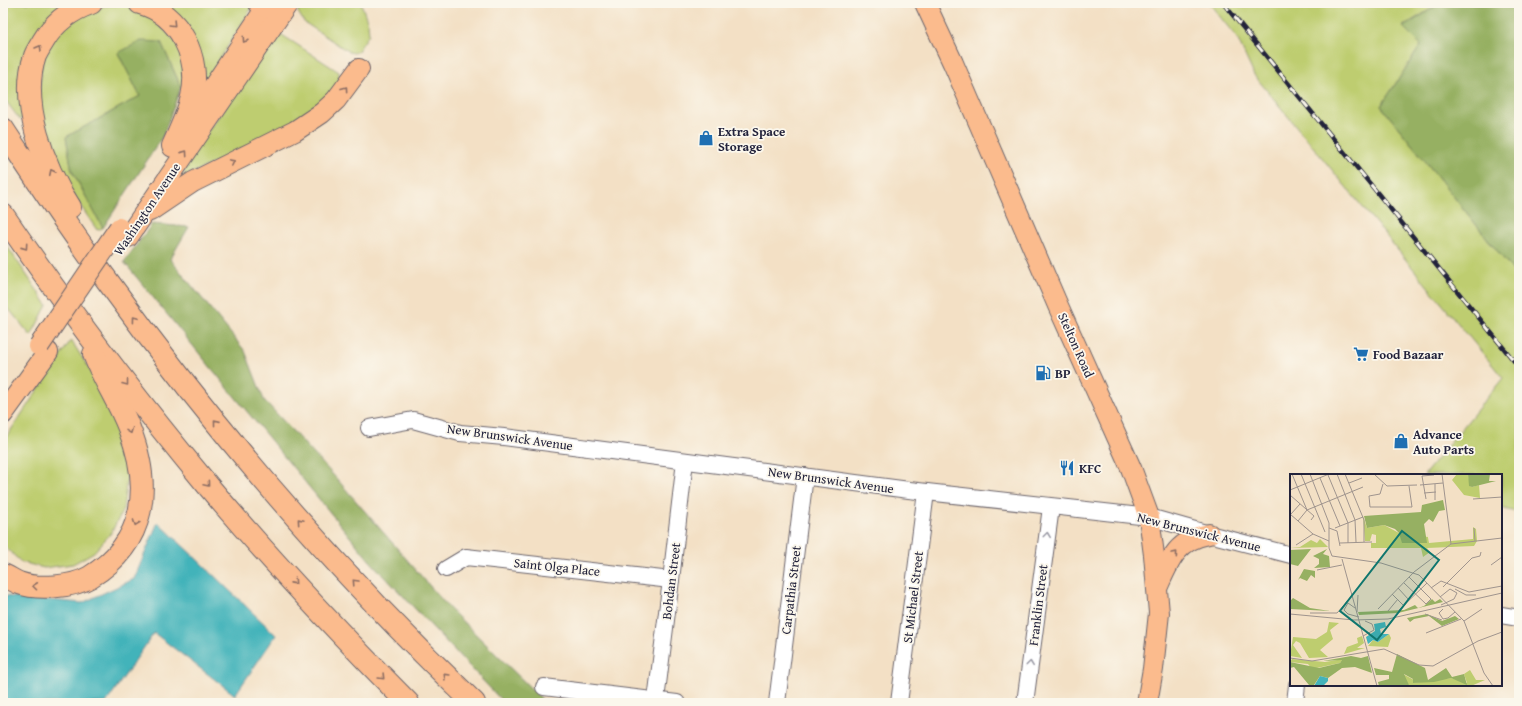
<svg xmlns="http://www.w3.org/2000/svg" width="1522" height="706" font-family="'Gentium Book Plus',serif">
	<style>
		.green { fill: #becd6f; stroke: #707855 }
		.forest { fill: #96b062; stroke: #5c694e }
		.water { fill: #43b3ba; stroke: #326a7a }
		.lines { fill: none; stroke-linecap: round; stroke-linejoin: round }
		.minor-casing { stroke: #6b646b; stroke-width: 18 }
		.major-casing { stroke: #6b646b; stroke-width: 22 }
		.highway-casing { stroke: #6b646b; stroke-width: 24 }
		.minor { stroke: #fff; stroke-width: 16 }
		.major { stroke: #fbbb8d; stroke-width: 20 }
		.highway { stroke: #fbbb8d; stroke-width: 22 }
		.rail-casing { stroke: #22223b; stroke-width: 4.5 }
		.rail { stroke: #fbf7ec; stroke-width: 3; stroke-dasharray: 9; stroke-linecap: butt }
		.major-bridge-casing { stroke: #6b646b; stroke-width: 22; stroke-linecap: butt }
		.major-bridge { stroke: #fbbb8d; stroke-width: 20 }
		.oneway { stroke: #8e6e64 }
		.oneway2 { stroke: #9c9ca7 }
		.labels { text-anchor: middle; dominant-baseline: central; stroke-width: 3.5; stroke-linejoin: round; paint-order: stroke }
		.poi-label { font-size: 13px; font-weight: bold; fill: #22223b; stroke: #fbf7ec; text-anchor: start }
		.street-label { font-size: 13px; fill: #22223b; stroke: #fbf7ec }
		.inset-road { fill: none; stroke: #9f948e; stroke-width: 1 }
		.view { fill: #0f766e; fill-opacity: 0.15; stroke: #0f766e; stroke-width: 2 }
		.inset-edge { fill: none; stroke: #22223b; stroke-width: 2 }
	</style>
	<rect width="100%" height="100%" fill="#fbf7ec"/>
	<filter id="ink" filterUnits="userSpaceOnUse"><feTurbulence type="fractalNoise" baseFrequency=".025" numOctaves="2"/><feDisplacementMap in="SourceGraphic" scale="8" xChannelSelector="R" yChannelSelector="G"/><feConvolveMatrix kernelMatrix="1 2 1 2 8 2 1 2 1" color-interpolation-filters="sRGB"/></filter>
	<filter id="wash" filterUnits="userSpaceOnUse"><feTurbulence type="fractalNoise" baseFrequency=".012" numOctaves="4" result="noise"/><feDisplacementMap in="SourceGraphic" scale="16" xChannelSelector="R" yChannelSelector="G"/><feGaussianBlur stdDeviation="0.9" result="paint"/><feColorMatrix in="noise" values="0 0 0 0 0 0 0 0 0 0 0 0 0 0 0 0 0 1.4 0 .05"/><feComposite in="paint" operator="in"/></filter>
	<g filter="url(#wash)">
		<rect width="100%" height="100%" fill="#f3e0c5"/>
		<g class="green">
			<path d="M3,3h68l-9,6 -38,108 -4,3 -17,-23z"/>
			<path d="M157,3h92l4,3 -49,78z"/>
			<path d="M298,3h63l7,20 1,11 -11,17 -4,2 -5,-1 -45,-30 -6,-10z"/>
			<path d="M1209,3h232l-38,23 18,19 -40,61 138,172v235l-18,-5v-33h-77l79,-97 -249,-303 -17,-37z"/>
			<path d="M125,4l23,9 32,33 9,38 -8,3 -20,-45 -43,11 22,43 -74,41 6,34 31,57 -6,2 -34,-50 -25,-75 5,-51 11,-19 33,-24 18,-5z"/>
			<path d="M279,33l60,39v13l-37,32 -86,45 -35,16 19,-36z"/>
			<path d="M3,240l44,65 -16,31 -28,-34z"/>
			<path d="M71,340l31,49 19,49 6,39 -4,33 -12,23 -17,19 -21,12 -29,4 -23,-6 -18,-17v-103z"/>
		</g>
		<g class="forest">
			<path d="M1441,3h78v275l-138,-172 40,-61 -18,-18z"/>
			<path d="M141,41l20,1 20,45 -18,49 -60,92 -31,-57 -6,-34 74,-41 -22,-43z"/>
			<path d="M152,224l37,3 -19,32 75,92 19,49 72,78 113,130 97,95h-42l-134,-142 -246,-299z"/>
		</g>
		<path class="water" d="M158,522l118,113 -41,60 -81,-62 -48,70h-103v-108l2,1 77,7 52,-24z"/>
	</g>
	<g filter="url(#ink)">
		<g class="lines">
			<g class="minor-casing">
				<g id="minor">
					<path d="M369,428l44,-8 47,13 44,4 405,53 240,27 60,17 82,21"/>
					<path d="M446,569l20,-12 205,23"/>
					<path d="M1501,615l18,3"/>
					<path d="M544,687l133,16"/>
					<path d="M656,700l15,-120 14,-119"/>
					<path d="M1295,702l2,-17"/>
					<path d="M777,703l28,-227"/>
					<path d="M899,703l27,-211"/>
					<path d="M1025,703l26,-196"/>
				</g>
			</g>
			<g class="major-casing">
				<g id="major">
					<path d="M925,3l28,60 106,245 72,160 18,49 5,38 5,58 -6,56 -6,34"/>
					<path d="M187,126l82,-123"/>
					<path d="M150,211l43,-29 102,-51 27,-18 14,-13 23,-31"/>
					<path d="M128,237l160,-234"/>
					<path d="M3,414l45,-62"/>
					<path d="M1158,586c12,-27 19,-46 51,-52"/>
				</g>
			</g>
			<g class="highway-casing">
				<g id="highway">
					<path d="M140,3c40,11 61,55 52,94 -4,17 -12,33 -19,49"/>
					<path d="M260,3l7,4"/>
					<path d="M3,129c34,52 69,104 106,154 109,150 231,292 365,420"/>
					<path d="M70,207c-26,-39 -51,-105 -35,-151 2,-5 6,-11 9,-16 10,-17 27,-30 47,-37"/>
					<path d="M3,215c64,94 133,184 206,272 63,75 130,146 199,216"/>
					<path d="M3,575c5,2 11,6 16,8 19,7 54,4 71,-6 57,-35 62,-91 39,-149 -10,-26 -26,-49 -35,-74"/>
				</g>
			</g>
			<use href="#minor" class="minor"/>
			<use href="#major" class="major"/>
			<use href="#highway" class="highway"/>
			<g class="rail-casing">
				<path id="rail" d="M1223,3l296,364"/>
			</g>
			<use href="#rail" class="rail"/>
			<g class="major-bridge-casing">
				<path id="major-bridge" d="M39,346l80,-118"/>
			</g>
			<use href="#major-bridge" class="major-bridge"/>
		</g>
		<defs><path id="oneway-chevron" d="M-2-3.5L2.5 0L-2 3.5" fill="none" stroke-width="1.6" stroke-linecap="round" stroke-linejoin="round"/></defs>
		<g class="oneway">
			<use href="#oneway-chevron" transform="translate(173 24) rotate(46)"/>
			<use href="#oneway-chevron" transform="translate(245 40) rotate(124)"/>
			<use href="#oneway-chevron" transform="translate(39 48) rotate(-60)"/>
			<use href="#oneway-chevron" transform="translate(345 89) rotate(-54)"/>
			<use href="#oneway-chevron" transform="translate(185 153) rotate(-55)"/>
			<use href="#oneway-chevron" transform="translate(232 162) rotate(-27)"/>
			<use href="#oneway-chevron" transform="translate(52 172) rotate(-116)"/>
			<use href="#oneway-chevron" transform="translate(25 247) rotate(55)"/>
			<use href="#oneway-chevron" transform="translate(135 319) rotate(-127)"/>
			<use href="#oneway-chevron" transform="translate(126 383) rotate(52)"/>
			<use href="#oneway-chevron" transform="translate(216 422) rotate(-129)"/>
			<use href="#oneway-chevron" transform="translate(130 431) rotate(69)"/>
			<use href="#oneway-chevron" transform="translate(207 484) rotate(50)"/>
			<use href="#oneway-chevron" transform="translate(300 521) rotate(-131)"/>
			<use href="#oneway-chevron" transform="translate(136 523) rotate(110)"/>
			<use href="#oneway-chevron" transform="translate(1175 554) rotate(-49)"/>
			<use href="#oneway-chevron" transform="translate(294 582) rotate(48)"/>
			<use href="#oneway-chevron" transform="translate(355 582) rotate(-133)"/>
			<use href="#oneway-chevron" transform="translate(35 586) rotate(-173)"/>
			<use href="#oneway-chevron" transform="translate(446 676) rotate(-135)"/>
			<use href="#oneway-chevron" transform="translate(382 677) rotate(46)"/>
		</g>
		<g class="oneway2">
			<use href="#oneway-chevron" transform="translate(1047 535) rotate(-83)"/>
			<use href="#oneway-chevron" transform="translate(1030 664) rotate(-83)"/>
		</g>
	</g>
	<defs>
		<g id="shop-bare" transform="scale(1.2)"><path d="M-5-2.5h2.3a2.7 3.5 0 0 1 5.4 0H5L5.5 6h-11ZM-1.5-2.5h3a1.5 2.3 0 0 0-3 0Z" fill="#1f6fb2" stroke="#fbf7ec" stroke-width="2.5" paint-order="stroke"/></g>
		<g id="supermarket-bare" transform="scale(1.2)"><path d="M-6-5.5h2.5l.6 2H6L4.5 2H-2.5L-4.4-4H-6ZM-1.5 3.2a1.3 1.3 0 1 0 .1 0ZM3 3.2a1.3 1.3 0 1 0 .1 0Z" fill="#1f6fb2" stroke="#fbf7ec" stroke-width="2.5" paint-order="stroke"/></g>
		<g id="fuel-bare" transform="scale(1.2)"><path d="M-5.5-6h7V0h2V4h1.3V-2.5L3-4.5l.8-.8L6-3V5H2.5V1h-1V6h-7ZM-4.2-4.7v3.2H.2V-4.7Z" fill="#1f6fb2" stroke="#fbf7ec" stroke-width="2.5" paint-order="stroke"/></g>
		<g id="restaurant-bare" transform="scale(1.2)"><path d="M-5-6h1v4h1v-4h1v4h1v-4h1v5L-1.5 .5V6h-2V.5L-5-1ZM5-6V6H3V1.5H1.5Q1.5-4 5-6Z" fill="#1f6fb2" stroke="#fbf7ec" stroke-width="2.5" paint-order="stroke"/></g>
	</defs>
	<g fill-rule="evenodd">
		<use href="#shop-bare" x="706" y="138"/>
		<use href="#supermarket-bare" x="1361" y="354"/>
		<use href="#fuel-bare" x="1043" y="373"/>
		<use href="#shop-bare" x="1401" y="441"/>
		<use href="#restaurant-bare" x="1067" y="468"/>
	</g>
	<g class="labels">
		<g class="poi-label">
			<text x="718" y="131">Extra Space<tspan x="718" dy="15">Storage</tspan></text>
			<text x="1373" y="354">Food Bazaar</text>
			<text x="1055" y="373">BP</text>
			<text x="1413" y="434">Advance<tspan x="1413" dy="15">Auto Parts</tspan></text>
			<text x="1079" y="468">KFC</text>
		</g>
		<g class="street-label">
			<text transform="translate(147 209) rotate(-56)">Washington Avenue</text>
			<text transform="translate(1076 345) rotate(66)">Stelton Road</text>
			<text transform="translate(510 437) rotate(8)">New Brunswick Avenue</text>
			<text transform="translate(831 480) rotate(8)">New Brunswick Avenue</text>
			<text transform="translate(1199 532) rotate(14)">New Brunswick Avenue</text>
			<text transform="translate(557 567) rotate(6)">Saint Olga Place</text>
			<text transform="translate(671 581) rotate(-83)">Bohdan Street</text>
			<text transform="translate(791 590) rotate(-83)">Carpathia Street</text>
			<text transform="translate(913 597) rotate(-83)">St Michael Street</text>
			<text transform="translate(1038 605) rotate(-83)">Franklin Street</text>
		</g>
	</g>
	<g transform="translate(1290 474)">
		<rect width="212" height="212" fill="#f3e0c5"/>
		<path d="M167,0h11l2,12 2,1 7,-2 1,13 -16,-3 -12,-15zM73,42l4,12 17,-3 15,8 29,4 -1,-5 2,11 44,-4v-12l3,2 1,12 -3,5 -47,2 3,4 -7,5 -2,-9h-50v-5h5v-8l-4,-1 -2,7h-5zM30,65l8,8 -38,1 10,-1 11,-7 6,3zM39,148l10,1 -9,7 3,9 -13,11 8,7 -19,1 -9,-15 -4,-2 -3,4 9,13 -12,-2 3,-19 23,2 11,-7zM99,160l2,4 -3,9 -20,-1 5,-6 5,2zM72,162l2,7 -7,5h8l-21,6 3,-7 11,-4 -1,-5zM2,185l33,3 18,-3 -3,4 -28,6 -4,-5 -18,-2zM180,196l6,10h9l-14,6h-62l-6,-12 11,6 -1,3 38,-5 16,5 -3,-9z" fill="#becd6f"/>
		<path d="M178,0h22l-1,7h7l-24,6 -3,-1zM153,26l2,10 -6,1 -6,11 -4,-3 -5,5 3,19h-25l-3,-10 -4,-4 -11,-4 -17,3 -3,-12 57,-4 1,-7zM21,75l-13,17 -8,-2v-14zM37,75l-4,5 6,2 1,11 -16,1 5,-4v-5l-6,-3zM14,95l11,2v7l-4,-3 -4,6 -7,-3 -2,2zM3,124l17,10 20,3 -40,-2v-8zM142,125l3,3 5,-3 3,3 -45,11 -39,2 -1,-3 46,-2 11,-5 3,3 6,-2zM137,140l15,7 13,-5 4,3 -17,7 -13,-10 -15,3 -4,3 -3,-4zM107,180l28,14 3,12 18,-12 6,9 12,-3 3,11 -16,-7 -17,4 -21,1v-4l-9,-5 5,11 5,1h-35l-1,-4 11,-3v-4h-13l-2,-7 18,4zM61,182l10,2 7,-2 4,17 -17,-6 -13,1 -14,10 -8,-2 -6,9h-5l-15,-18 -4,1v-6l29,6 21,-5 2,-3 -19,1z" fill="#96b062"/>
		<path d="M95,148l1,5 -6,2 1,5h8l-11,8 -5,-2 -5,4 -2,-7 9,-6 -1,-7zM30,202l8,2v3l-5,5h-9z" fill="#43b3ba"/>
		<path class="inset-road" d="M2,0l15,36M11,0l24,58M20,0l19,49v25l3,8 49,7 38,12 45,46 20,52 9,13M47,0l18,46 1,22M55,0l19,46v22M84,0l13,12 30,-1M38,1l20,48v20M30,4l20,48M59,9l13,-5M93,10l-3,10 -11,2 1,11h42l-3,-21M130,11l23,-2M0,16l39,-16M134,19l12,-1M0,21l24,21 -3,4M136,25l-4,-23 12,-1M183,25l29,-2M145,26v-16M0,40l23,20 16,7M1,40l9,-10M8,47l9,-11 56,-23M39,54l8,3 3,15M45,54l28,-11M184,54l1,13M50,69l32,-1M161,70l51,-6M6,71l17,-11M52,85l35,127M201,91l11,-8M27,96l25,-5M114,109l22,21 5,-5 -22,-22M153,113l29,-29 8,-2 1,-4M108,114l11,12M141,114l10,-7 28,11 33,-6M165,115l11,6h10M102,120l11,11M150,123l10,-8 7,4 -3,6 -13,6M65,134l-7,-5 -4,7 4,4 11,3M88,135l36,-37 37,-28 -9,-70M153,135l-4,4 4,6 5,-1 7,-6M98,137l10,-12M108,137l29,-28M67,138l1,-17M20,139h27l14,-16M0,140l64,6 34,-1 114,-26M135,140l17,6M174,147l18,-12M136,159l35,-14M73,162l11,-6 -2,-6 -7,-3M0,184l22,3 72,-12 35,16 14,1 45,-25 24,-9"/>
		<path class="view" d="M112,57l37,29 -62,80 -37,-29z"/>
		<rect width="212" height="212" class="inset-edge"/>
	</g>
	<rect width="1522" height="706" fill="none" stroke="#fbf7ec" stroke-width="16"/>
</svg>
